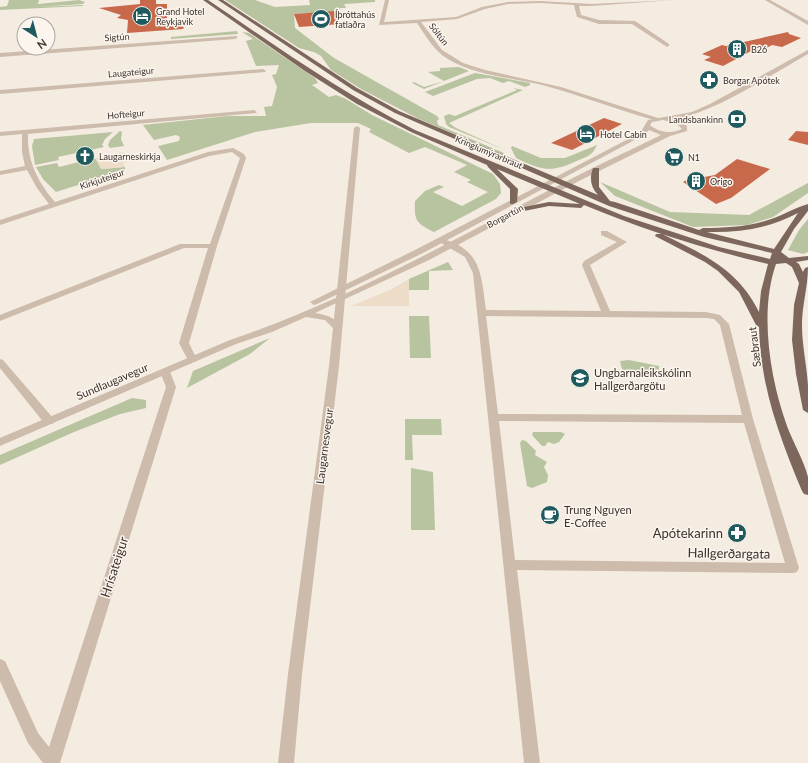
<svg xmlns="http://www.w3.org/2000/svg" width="808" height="763" font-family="Lato,sans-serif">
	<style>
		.green { fill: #b8c4a0 }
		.plaza { fill: #ecdcc8 }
		.building { fill: #c8694b }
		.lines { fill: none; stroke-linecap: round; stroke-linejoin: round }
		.minor { fill: #cdbbac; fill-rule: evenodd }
		.tertiary { fill: #cdbbac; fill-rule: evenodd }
		.primary { fill: #7d675c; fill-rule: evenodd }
		.labels { text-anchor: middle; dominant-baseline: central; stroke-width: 3; stroke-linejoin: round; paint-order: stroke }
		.far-poi-label { font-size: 9px; fill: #3b302b; stroke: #fbf5ee; text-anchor: start }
		.far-street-label { font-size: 9px; fill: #3b302b; stroke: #fbf5ee }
		.street-label { font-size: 11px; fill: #3b302b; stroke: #fbf5ee }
		.poi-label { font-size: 11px; fill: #3b302b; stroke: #fbf5ee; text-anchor: start }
		.near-poi-label { font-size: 13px; fill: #3b302b; stroke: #fbf5ee; text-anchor: end }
		.near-street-label { font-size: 13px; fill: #3b302b; stroke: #fbf5ee }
	</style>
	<rect width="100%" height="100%" fill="#f4ebe1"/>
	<g class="green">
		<path d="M9,0h30l-1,4 41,-4 6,2 -2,2 -46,3 46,-2v1l-83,4v-3l7,-1z"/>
		<path d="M225,0h30l20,7 35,-2 -1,-5h66v2l-31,2 2,4h-6v3l-46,3 1,14 39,30 103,58 2,3 -2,2 1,4 66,28 -2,2 -85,-37 -56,-29 -30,-19 -10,-14 -7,-4 -15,-4z"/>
		<path d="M237,31l1,3 -67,5v-2z"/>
		<path d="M242,32l7,1 66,45 3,5 -6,2 17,12 7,-2 10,4 26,16 121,59 7,10 1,9 -5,6 -62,33c-18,-9 -20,-12 -19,-31l10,-10 14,-6 5,2 -11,5 29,14 26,-14 -21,-10 4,-2 -17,-8 13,-7 -42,-18 -16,6 -40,-21 2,-3 -13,-6h-47l-56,9 -88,28 -9,-14 21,-5 1,-4 -4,-2 -22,5 -11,-15 84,-9h39l-2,-9 8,-1 5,-19 -5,-12 4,-1 3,-9 -23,1 -10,-25 7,-2z"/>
		<path d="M459,67l10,4 -45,18 -12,-6 2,-1 10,5 20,-6 -16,-9 12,-1v-3z"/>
		<path d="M475,73l55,10v2l-5,2 -16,-6 -6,2 -13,-5 -13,1 -44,17 -8,-4z"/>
		<path d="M513,88l10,2 -74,33 7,5 49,22 -56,-23 -3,-3 -2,-8 5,-2 6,2 62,-26z"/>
		<path d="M120,131l2,1 -1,7 3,7 -14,2 -2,-3 2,-5z"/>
		<path d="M113,132l-8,7 -3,6 2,2 -46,10 1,3 -24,5 -3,-19 2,-7z"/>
		<path d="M597,145c-4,10 -9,11 -18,15 -28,13 -36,11 -63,-2l-5,-10 1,-2 29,12h24z"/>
		<path d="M95,158l7,11 23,-2v3l-69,22 -13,-13 -7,-12 21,-4 2,4z"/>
		<path d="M600,182l70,30 79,3 59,-32v10l-35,24 -26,8 -54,2 -78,-31z"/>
		<path d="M808,219v33l-5,2 -15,-4 11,-20z"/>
		<path d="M448,262l5,8 -24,1v19h-20v-11z"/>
		<path d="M409,316h20l2,42h-21z"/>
		<path d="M270,338l-20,16 -63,34 6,-17z"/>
		<path d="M629,360l30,6v7h-36l-3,-12z"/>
		<path d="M132,398l14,2v8l-26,6 -46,18 -74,33v-10z"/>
		<path d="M405,419h36l1,16h-30l1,25h-8z"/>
		<path d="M533,432h28l4,2 -6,8 -5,2 -6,-2 -3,4h-3l-10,-11z"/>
		<path d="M522,440l4,1 10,10 -1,4 12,7 -3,5 4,8 -1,7 -15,6 -5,-2 -7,-43z"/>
		<path d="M411,468l22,4 2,58h-24z"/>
	</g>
	<g class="plaza">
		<path d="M123,152l6,10 -6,1 2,4 -24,2 -6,-11z"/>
		<path d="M409,279v27h-58l39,-16z"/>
	</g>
	<g class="building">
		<path d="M140,0h16v4h11v14h-3l4,3 -3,1 19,5 -1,2 -56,4 1,-13 -11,-2 4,-3 -22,-7 41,-4z"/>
		<path d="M334,11l7,13 -42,3 -5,-13z"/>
		<path d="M788,32l1,2 12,4 -19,9 -10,-2 -13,7 -6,-2 -30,16 -19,-6 7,-3 -9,-3 20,-9 4,1z"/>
		<path d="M604,118l18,6 -50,26 -21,-7z"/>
		<path d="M796,131l12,1v13l-20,-5z"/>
		<path d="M737,159l33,10 -39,29 -15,6 -33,-22 11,-6 5,2 16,-3z"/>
	</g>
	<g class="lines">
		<g class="minor">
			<path d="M385,0h4l-5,22 72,-5 26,-10 26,-5 32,-1 51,3 83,-4 -83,6h-12l2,9 18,5 36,1 34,23v2l-2,1 -35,-23h-33l-22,-7 -3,-12 -34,-2 -32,1 -23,5 -28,10 -36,3 21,28 21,13 22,7 76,17 100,32 -3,2c-39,-10 -77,-26 -116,-36 -32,-8 -66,-9 -94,-26 -14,-8 -22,-23 -31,-36l-38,2z"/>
			<path d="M237,36v2l-2,1 -235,18v-4z"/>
			<path d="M263,69l3,2 -1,1 -265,22v-4z"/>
			<path d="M254,110l3,2 -1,1 -228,21c-1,27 10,48 27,68l153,-50 25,-4 11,6 2,4 -29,88 -28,97 8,17 -2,2h-6l-10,-19 29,-95h-24l-184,73v-6l180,-71h30l30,-86 -8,-6 -23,4 -209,69v-5l49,-16 -12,-16 -10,-18 -27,5v-4l25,-5 -3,-14v-18l-22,2v-4z"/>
			<path d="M357,126l3,2 -21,238 -37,308 -8,89h-16l10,-89 41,-308 25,-238z"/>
			<path d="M601,231h6l20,11 -37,23 20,46 96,1 14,3 9,9 24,95 46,149 -2,4 -4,1 -276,-3 23,193h-16l-51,-490 -8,-16 -29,-17 4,-2c42,11 41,36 46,72l115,1 -19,-46 2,-4 33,-19 -16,-7zM486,316l220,2 8,1 6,6 22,90 -244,-1zM499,421l245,2 41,140 -270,-3z"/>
			<path d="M0,359l3,1 50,58 1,3 -1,3h-8l-45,-56z"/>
			<path d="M165,369l5,3 6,15 -116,376h-17l-15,-20 -28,-62v-22l5,2 33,72 11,14 117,-360 -6,-15z"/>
		</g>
		<g class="tertiary">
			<path d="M765,0h5l38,21v4z"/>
			<path d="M808,50v4c-41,23 -86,54 -131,65l10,7v5l-17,5 -91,45 -150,79 -114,53c12,2 19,4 27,14l-2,2h-6l-9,-9 -19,-3 -34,15 -36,12 -236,102v-8l230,-98c119,-40 230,-104 341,-161 30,-16 60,-29 90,-44l-12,-5 -5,5 -221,118 -106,51 -3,1 -4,-3 107,-53 223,-116 8,-13 44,-8 18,-8zM663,120l13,3 6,6c-10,5 -23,4 -32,-4l2,-3z"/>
		</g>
		<path class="primary" d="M203,0h5c68,46 134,93 207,130l209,86 95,31 51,12 2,-6 -68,-16 -95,-31 -214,-93 -42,-23 -135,-90h5l134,88 42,23 199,84c-7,-8 -9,-16 -5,-27h6v19l11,14 5,1 84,28 4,-2c21,0 42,-1 62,-7 15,-4 29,-13 43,-17v7l-14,18 -13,23 8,6 19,-2v4l-12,2 3,2 4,8 2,-4 3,-1c0,20 -6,38 -6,58 0,21 5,41 6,61 0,9 0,18 0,27l-5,-3 -7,-36 -4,-34 2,-35 5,-22 -7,-16 -6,-4 -10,1c-17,48 -6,115 11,162 6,16 17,35 21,51 0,5 0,13 0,18l-4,-1 -2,-3c-22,-53 -42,-105 -43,-164l-3,-2 -17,-33 -21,-21 -13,-9 -50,-26 1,-2h6c41,20 76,35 97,78l2,-21 7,-27c-63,-15 -124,-34 -184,-59l-3,3 -32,-2 -40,8v-4l40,-8 31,2 -83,-35 21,20 -1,13 -4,2h-3v-15l-22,-22 -1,-2 -76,-33 -54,-28 -52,-33zM798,213l-24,36 -67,-17c32,1 63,-4 91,-19z"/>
	</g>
	<defs>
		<g id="hotel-disc" transform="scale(1)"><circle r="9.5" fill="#1f5a5e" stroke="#fbf5ee"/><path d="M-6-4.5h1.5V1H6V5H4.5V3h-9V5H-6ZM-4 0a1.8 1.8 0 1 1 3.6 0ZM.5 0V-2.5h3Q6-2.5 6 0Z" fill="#fff"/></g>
		<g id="stadium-disc" transform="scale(1)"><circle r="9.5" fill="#1f5a5e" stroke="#fbf5ee"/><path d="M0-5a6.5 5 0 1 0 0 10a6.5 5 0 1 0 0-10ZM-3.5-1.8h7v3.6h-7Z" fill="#fff"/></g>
		<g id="building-disc" transform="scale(1)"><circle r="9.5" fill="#1f5a5e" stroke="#fbf5ee"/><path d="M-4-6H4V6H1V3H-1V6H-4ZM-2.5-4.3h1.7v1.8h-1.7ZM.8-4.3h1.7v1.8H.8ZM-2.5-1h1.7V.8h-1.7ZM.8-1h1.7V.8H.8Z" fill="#fff"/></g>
		<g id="pharmacy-disc" transform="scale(1)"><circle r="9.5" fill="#1f5a5e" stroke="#fbf5ee"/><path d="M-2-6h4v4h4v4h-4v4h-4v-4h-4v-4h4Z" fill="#fff"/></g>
		<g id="bank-disc" transform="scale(1)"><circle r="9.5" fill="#1f5a5e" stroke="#fbf5ee"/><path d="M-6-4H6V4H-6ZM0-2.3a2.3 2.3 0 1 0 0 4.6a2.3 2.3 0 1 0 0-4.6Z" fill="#fff"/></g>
		<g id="church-disc" transform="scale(1)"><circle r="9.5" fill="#1f5a5e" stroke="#fbf5ee"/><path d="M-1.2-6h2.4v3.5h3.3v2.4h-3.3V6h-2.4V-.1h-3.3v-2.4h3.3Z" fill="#fff"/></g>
		<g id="supermarket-disc" transform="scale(1)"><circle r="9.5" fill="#1f5a5e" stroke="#fbf5ee"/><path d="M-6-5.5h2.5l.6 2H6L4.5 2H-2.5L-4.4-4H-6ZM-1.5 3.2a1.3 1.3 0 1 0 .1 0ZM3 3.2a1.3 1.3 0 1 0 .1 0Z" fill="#fff"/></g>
		<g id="school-disc" transform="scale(1)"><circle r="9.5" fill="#1f5a5e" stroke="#fbf5ee"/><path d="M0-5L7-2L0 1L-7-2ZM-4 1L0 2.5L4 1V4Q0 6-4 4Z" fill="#fff"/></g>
		<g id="cafe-disc" transform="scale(1)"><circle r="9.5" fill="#1f5a5e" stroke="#fbf5ee"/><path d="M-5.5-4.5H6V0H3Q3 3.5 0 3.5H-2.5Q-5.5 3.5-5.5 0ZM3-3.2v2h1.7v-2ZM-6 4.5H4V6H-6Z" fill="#fff"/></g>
	</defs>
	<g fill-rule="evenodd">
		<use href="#hotel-disc" x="142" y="16"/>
		<use href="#stadium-disc" x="321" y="19"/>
		<use href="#building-disc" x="737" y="49"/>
		<use href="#pharmacy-disc" x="709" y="80"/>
		<use href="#bank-disc" x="737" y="119"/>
		<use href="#hotel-disc" x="586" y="134"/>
		<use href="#church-disc" x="85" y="156"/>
		<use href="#supermarket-disc" x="674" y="157"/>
		<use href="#building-disc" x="696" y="181"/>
		<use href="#school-disc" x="580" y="378"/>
		<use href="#cafe-disc" x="550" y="515"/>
		<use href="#pharmacy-disc" x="737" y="533"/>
	</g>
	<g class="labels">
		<g class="far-poi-label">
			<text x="156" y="11">Grand Hotel<tspan x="156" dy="10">Reykjavik</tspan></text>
			<text x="335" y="14">Íþróttahús<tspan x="335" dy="10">fatlaðra</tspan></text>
			<text x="751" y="49">B26</text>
			<text x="723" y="80">Borgar Apótek</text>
			<text x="723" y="119" text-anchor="end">Landsbankinn</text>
			<text x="600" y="134">Hotel Cabin</text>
			<text x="99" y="156">Laugarneskirkja</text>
			<text x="688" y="157">N1</text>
			<text x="710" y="181">Origo</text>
		</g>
		<g class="far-street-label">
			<text transform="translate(439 34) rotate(52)">Sóltún</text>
			<text transform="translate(117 37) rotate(-4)">Sigtún</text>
			<text transform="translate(131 72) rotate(-5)">Laugateigur</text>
			<text transform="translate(126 114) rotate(-5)">Hofteigur</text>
			<text transform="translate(489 152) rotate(23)">Kringlumýrarbraut</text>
			<text transform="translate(102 179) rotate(-19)">Kirkjuteigur</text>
			<text transform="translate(505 216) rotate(-28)">Borgartún</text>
		</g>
		<g class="street-label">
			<text transform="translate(754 347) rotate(-97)">Sæbraut</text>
			<text transform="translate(112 381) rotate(-23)">Sundlaugavegur</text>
			<text transform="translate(324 446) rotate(-83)">Laugarnesvegur</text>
		</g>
		<g class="poi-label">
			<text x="594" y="372">Ungbarnaleikskólinn<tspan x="594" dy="13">Hallgerðargötu</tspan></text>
			<text x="564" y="509">Trung Nguyen<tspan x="564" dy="13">E-Coffee</tspan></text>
		</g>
		<g class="near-poi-label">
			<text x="723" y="533">Apótekarinn</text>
		</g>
		<g class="near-street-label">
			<text transform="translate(729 553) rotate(1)">Hallgerðargata</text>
			<text transform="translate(114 567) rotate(-72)">Hrísateigur</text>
		</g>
	</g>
	<g transform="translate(36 36) rotate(144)"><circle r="19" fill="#fbf5ee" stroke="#aea6a0"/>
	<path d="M0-3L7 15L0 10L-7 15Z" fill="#1f5a5e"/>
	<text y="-6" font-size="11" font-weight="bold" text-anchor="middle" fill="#3b302b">N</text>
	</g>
</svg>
